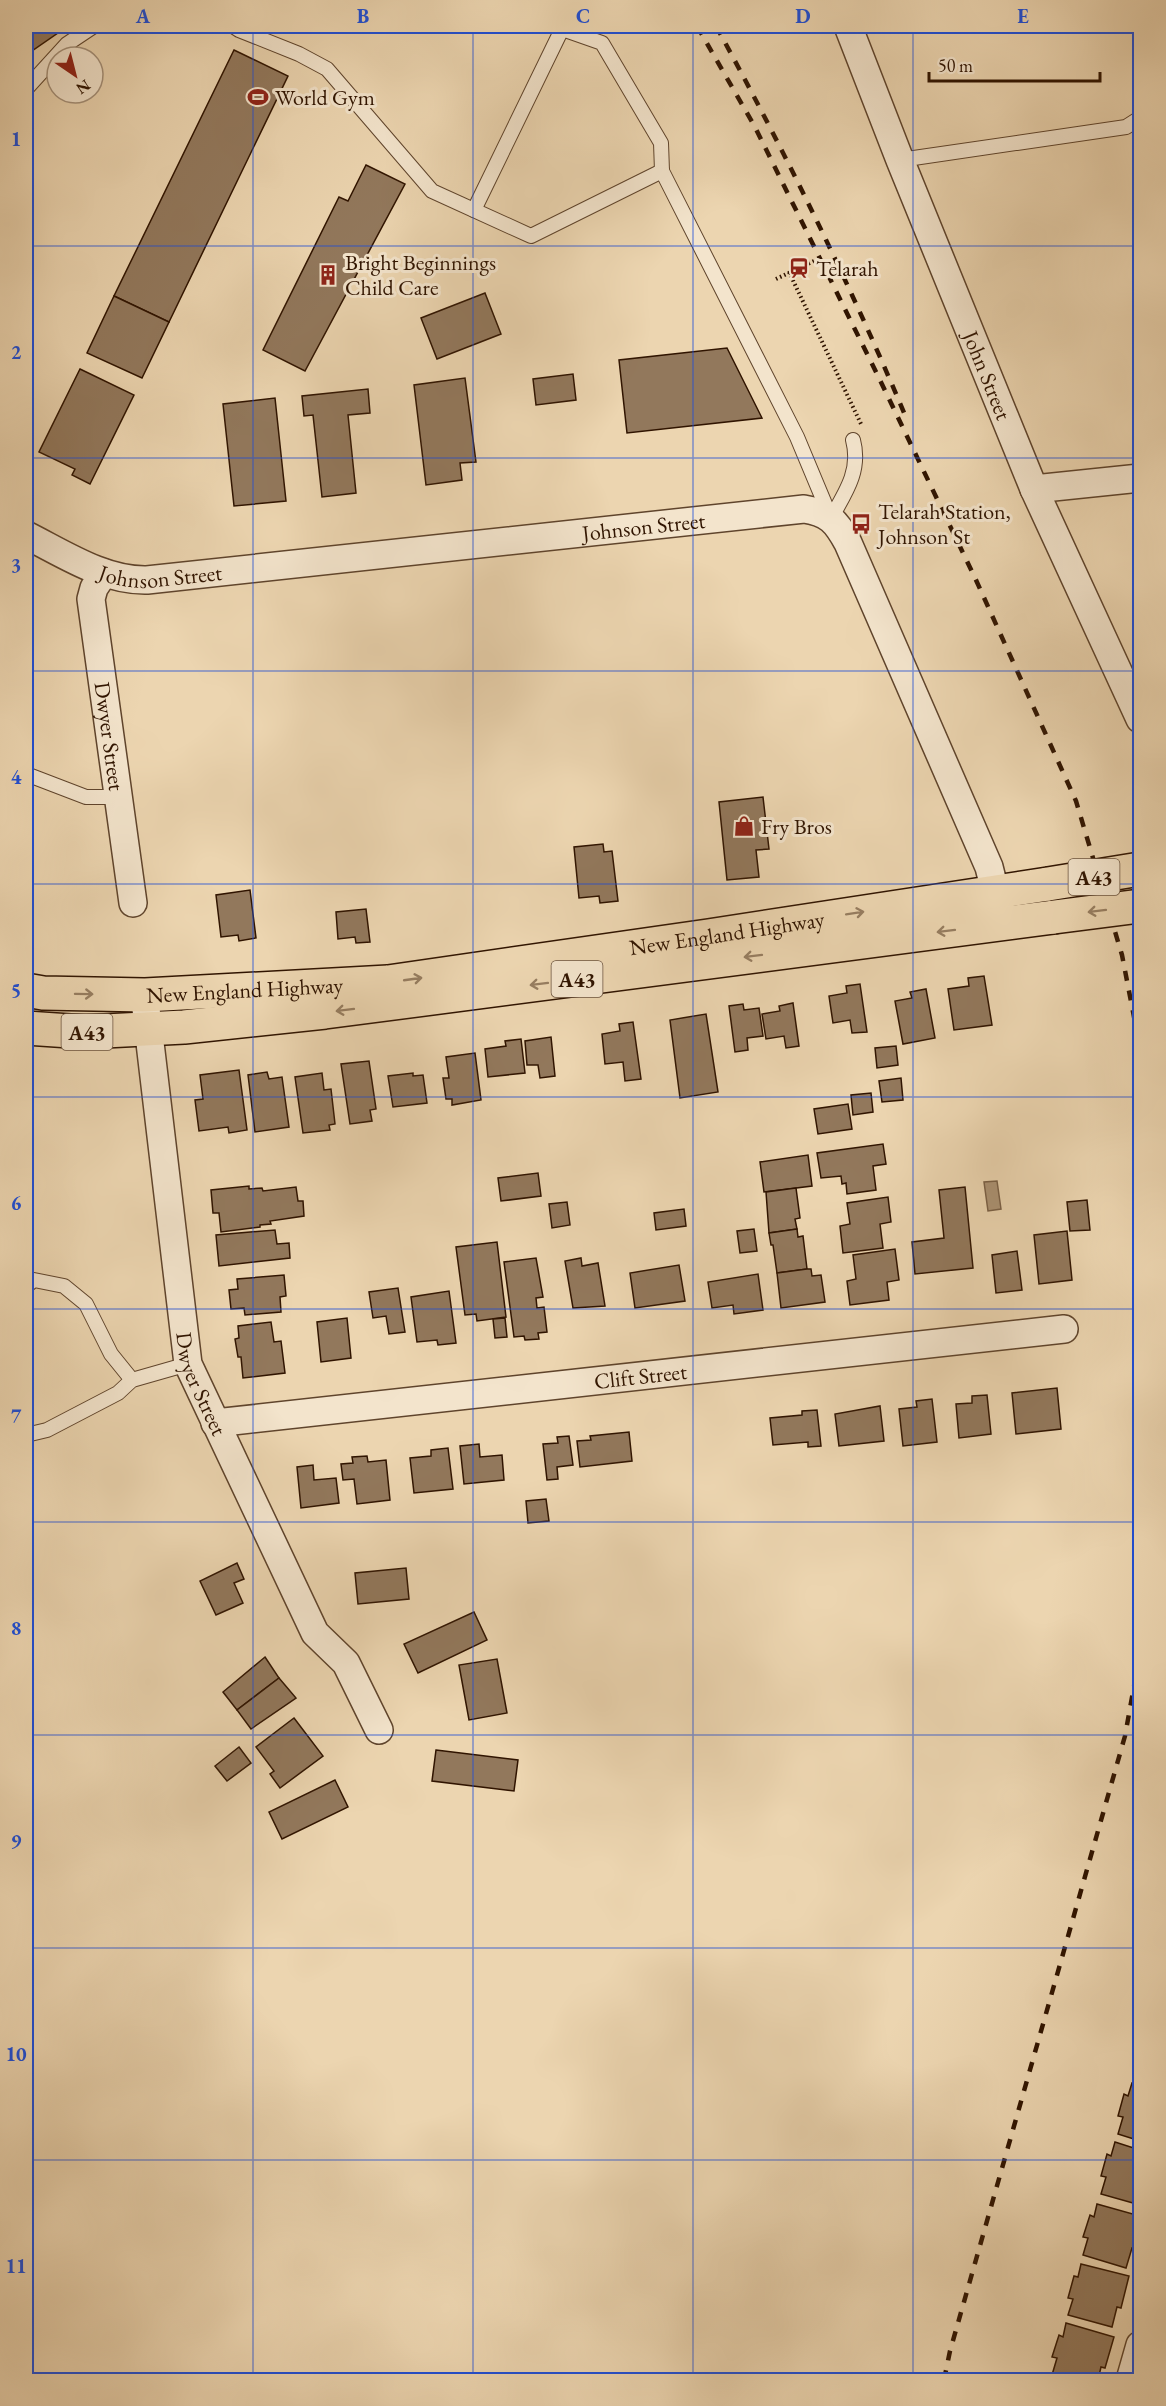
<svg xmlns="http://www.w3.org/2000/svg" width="1166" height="2406" font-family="'EB Garamond',serif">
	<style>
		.water { fill: #ac9374; stroke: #7a6046; stroke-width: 1.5 }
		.building { fill: #92785c; stroke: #301400; stroke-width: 1.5 }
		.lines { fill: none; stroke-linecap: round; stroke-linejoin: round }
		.service-casing { stroke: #5f442c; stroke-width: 16 }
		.minor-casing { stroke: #5f442c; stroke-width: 30 }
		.trunk-casing { stroke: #301400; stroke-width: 36 }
		.path { stroke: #301400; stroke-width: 4; stroke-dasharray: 1.5 3; stroke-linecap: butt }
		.service { stroke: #f3e4cc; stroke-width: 14 }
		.minor { stroke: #f3e4cc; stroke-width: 27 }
		.trunk { stroke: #ecd5b0; stroke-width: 33 }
		.rail { stroke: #301400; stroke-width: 4.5; stroke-dasharray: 10 10; stroke-linecap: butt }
		.trunk-bridge-casing { stroke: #301400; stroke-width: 36; stroke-linecap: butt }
		.trunk-bridge { stroke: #ecd5b0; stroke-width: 33 }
		.oneway { stroke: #977e61 }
		.grid { fill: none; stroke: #1d4ed8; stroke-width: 1.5; stroke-opacity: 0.55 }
		.labels { text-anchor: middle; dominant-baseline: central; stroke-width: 6; stroke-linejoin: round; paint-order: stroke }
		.shield { fill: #f3e4cc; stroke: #6a523d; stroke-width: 1.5 }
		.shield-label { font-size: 21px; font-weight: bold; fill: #301400 }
		.poi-label { font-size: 22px; fill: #301400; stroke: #f3e4cc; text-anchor: start }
		.street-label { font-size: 22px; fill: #301400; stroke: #f3e4cc }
		.neatline { fill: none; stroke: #1d4ed8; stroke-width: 2 }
		.grid-label { font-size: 20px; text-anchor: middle; font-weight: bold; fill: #1d4ed8 }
	</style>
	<rect width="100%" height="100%" fill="#ecd5b0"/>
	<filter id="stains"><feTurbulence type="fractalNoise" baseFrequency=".00333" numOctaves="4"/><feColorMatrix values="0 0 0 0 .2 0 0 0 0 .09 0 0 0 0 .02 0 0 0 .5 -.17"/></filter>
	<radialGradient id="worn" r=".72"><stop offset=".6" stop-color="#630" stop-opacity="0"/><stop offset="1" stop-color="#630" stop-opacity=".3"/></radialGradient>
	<path class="water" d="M997,1181l4,28 -13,2 -4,-29z"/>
	<g class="building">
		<path d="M26,26h42l-42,29z"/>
		<path d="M234,50l54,26 -119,246 -55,-26z"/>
		<path d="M366,165l39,19 -100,187 -42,-21 76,-153 9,4z"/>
		<path d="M485,293l16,41 -64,25 -16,-41z"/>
		<path d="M114,296l55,26 -27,56 -55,-25z"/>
		<path d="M727,348l35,70 -135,15 -8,-73z"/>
		<path d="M80,369l54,26 -44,89 -18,-9 3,-6 -36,-17z"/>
		<path d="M573,374l3,26 -40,5 -3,-26z"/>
		<path d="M465,378l11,84 -16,1 2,17 -36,5 -12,-100z"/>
		<path d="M368,389l2,24 -22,2 8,78 -34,4 -9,-82 -9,1 -2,-20z"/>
		<path d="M275,398l11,103 -52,5 -11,-102z"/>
		<path d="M763,797l6,52 -13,1 3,27 -32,3 -8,-78z"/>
		<path d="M603,844l1,8 8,-1 6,50 -18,2 -1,-7 -20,2 -5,-51z"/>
		<path d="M250,890l6,48 -17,3 -1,-6 -17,2 -5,-42z"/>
		<path d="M366,909l4,33 -14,1 -1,-6 -17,2 -2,-27z"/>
		<path d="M984,976l8,49 -38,5 -6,-41 21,-3 -1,-8z"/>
		<path d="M860,984l7,48 -15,1 -2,-13 -17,3 -4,-27 18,-3 -1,-7z"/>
		<path d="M926,989l9,49 -32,6 -8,-43 17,-3 -2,-6z"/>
		<path d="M793,1003l6,43 -13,2 -2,-12 -18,3 -4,-25 18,-3 -1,-5z"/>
		<path d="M743,1004l1,6 15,-2 4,28 -16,2 1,12 -13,2 -6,-46z"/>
		<path d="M706,1014l12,78 -38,6 -10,-78z"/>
		<path d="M633,1022l8,57 -16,2 -2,-19 -18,2 -3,-30 18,-3 -1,-7z"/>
		<path d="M551,1037l4,39 -15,2 -2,-13h-11l-2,-24z"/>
		<path d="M521,1039l4,34 -37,4 -3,-28 21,-3 -1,-5z"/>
		<path d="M896,1046l2,19 -21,3 -2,-20z"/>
		<path d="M475,1053l6,47 -29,5v-6h-6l-3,-21h6l-3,-21z"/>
		<path d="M369,1061l7,48 -6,1 2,11 -22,3 -9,-60z"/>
		<path d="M239,1070l8,60 -18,3 -1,-6 -29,4 -4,-31 8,-1 -3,-24z"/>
		<path d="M267,1072l2,7 13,-2 7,50 -34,5 -7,-57z"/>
		<path d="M322,1073l2,17 7,-1 4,35 -6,1 1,5 -27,3 -8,-56z"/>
		<path d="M413,1073v3l10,-1 4,28 -34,4 -5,-31z"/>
		<path d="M901,1078l2,22 -21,2 -3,-21z"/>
		<path d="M871,1093l2,19 -20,3 -2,-20z"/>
		<path d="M848,1104l4,25 -34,5 -4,-25z"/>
		<path d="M883,1144l3,20 -13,2 3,24 -29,4 -1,-11 -4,1 -1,-8 -20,2 -4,-25z"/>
		<path d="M808,1155l4,31 -48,6 -4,-30z"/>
		<path d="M538,1173l3,23 -40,5 -3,-23z"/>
		<path d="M249,1186v3l13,-1 1,3 33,-4 2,14h5l1,15 -34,5 1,3 -11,1v2l-39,5 -2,-19h-6l-2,-23z"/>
		<path d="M965,1187l8,81 -58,6 -3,-32 32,-4 -5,-48z"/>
		<path d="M796,1188l4,30 -5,1 2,10 -28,4 -3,-41z"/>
		<path d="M888,1197l3,25 -11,2 3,24 -40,5 -3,-27 10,-2 -3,-21z"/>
		<path d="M1087,1200l3,30 -20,1 -3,-29z"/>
		<path d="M567,1202l3,23 -18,3 -3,-24z"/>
		<path d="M684,1209l2,17 -30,4 -2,-17z"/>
		<path d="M754,1229l3,22 -17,2 -3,-22z"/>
		<path d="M797,1229l1,8 5,-1 4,33 -30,4 -4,-28h-2l-2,-12z"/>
		<path d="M275,1230l2,14 12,-1 1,15 -71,8 -3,-31z"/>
		<path d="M1067,1231l5,49 -33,4 -5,-49z"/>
		<path d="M497,1242l9,75 -29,4 -1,-7 -11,1 -9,-68z"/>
		<path d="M895,1249l4,31 -12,2 2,18 -39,5 -3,-24 9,-2 -3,-24z"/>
		<path d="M1017,1251l5,39 -26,3 -4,-38z"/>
		<path d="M536,1258l7,39 -7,1 1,10 7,-1 3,25 -9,1 1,6 -14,1 -1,-4 -10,1 -10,-75z"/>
		<path d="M581,1258l1,8 16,-3 7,43 -32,2 -8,-47z"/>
		<path d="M679,1265l6,36 -50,7 -5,-35z"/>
		<path d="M807,1269h4l1,7 9,-1 4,27 -44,6 -4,-35z"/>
		<path d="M758,1274l5,36 -29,4 -1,-9 -21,3 -4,-26z"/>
		<path d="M284,1275l2,21 -6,1 1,15 -36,3 -1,-7 -13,1 -2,-19 9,-1 -1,-10z"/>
		<path d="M398,1288l7,44 -16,2 -3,-18 -13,2 -4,-26z"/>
		<path d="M449,1291l7,52 -18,2 -1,-5 -20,2 -6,-45z"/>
		<path d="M347,1318l4,40 -30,4 -4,-40z"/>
		<path d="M505,1318l2,19 -12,1 -2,-19z"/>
		<path d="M271,1322l3,20 7,-1 4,32 -42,5 -2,-21h-3l-3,-18 4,-1 -1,-12z"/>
		<path d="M1057,1388l4,41 -45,5 -4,-41z"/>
		<path d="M987,1395l4,39 -32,4 -3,-34 16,-1v-7z"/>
		<path d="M932,1399l5,43 -34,4 -4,-37 18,-2 -1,-6z"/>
		<path d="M880,1406l4,35 -45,5 -4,-32z"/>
		<path d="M817,1410l4,36 -13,1v-5l-35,3 -3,-27 32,-3v-4z"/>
		<path d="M629,1432l3,29 -52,6 -3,-26 14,-1 -1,-4z"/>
		<path d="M569,1436l4,29 -16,2 1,12 -11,1 -4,-36 15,-1 -1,-6z"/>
		<path d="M479,1444l1,13 22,-2 2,25 -40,4 -4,-38z"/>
		<path d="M448,1448l5,41 -39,4 -4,-35 21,-2v-6z"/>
		<path d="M367,1456l1,6 18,-2 4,40 -33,4 -3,-25 -11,1 -2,-16 12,-1 -1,-6z"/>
		<path d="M313,1465l1,15 22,-2 3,25 -38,5 -4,-41z"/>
		<path d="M546,1499l3,22 -21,2 -2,-22z"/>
		<path d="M237,1563l7,16 -10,4 9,20 -27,12 -16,-34z"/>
		<path d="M406,1568l3,31 -51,5 -3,-31z"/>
		<path d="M474,1612l13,28 -69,33 -14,-29z"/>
		<path d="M265,1657l14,21 -42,32 -14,-18z"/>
		<path d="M497,1659l10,54 -38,7 -10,-55z"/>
		<path d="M279,1678l17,20 -45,31 -14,-19z"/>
		<path d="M294,1718l29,38 -43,32 -10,-14 4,-3 -18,-24z"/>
		<path d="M239,1747l12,16 -24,18 -12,-15z"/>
		<path d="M436,1750l82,10 -4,31 -82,-10z"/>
		<path d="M335,1780l13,27 -66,32 -13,-27z"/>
		<path d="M1132,2083l8,2v56l-22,-7 5,-17 -5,-1 6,-22 4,2z"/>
		<path d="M1115,2142l25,8v55l-39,-11 5,-17 -5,-1 6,-22 4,2z"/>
		<path d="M1097,2204l43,12v16l-4,17 -4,-1 -6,20 -43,-13 5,-17 -5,-1 7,-22 4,2z"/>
		<path d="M1081,2264l48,12 -8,32 -4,-1 -5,20 -44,-12 5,-16 -5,-1 6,-22 4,1z"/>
		<path d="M1066,2323l48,14 -9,31 -4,-1 -3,13h-25l-21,-5 5,-17 -5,-1 7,-22 4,2z"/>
	</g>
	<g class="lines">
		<g class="service-casing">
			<g id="service">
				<path d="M233,26l6,4 60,24 28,15 105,122 99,45 131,-65 135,266 33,79"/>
				<path d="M26,89l41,-45 27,-18"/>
				<path d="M900,160l226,-33 14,-9"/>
				<path d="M474,210l88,-181 40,14 59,100 1,28"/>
				<path d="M831,518c15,-26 30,-48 22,-78"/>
				<path d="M26,774l60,23h32"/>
				<path d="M26,1286l8,-6 30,6 22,18 25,50 21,26"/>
				<path d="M26,1435l21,-5 71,-37 14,-13 56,-16"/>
			</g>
		</g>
		<g class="minor-casing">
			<g id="minor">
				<path id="s1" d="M848,26l52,134 134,329 106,230"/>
				<path d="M1034,489l106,-11"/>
				<path id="s2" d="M26,535c38,19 78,46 121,45l657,-71c25,4 32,12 44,34l141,324 11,44"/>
				<path id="s3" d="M104,573l-10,15 -3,11 42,304"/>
				<path id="s4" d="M146,1009l42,355 127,269 31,30 33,67"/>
				<path id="s5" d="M215,1423l849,-94"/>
				<path d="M1130,2380l10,-35"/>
			</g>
		</g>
		<g class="trunk-casing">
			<g id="trunk">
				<path id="s6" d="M26,990l17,3 102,2 243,-13 320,-46 340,-52"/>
				<path d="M26,1028l59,4 99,-5 141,-15 729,-95"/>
			</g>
		</g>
		<g class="path">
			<path d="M789,272l72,152"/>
			<path d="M776,279l38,-18"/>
		</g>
		<use href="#service" class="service"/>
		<use href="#minor" class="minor"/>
		<use href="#trunk" class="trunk"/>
		<g class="rail">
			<path d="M697,26l58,101 124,251 97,202 100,221 46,154 18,93"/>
			<path d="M716,26c69,126 133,256 189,389"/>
			<path d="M944,2380l6,-29 175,-615 15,-83"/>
		</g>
		<g class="trunk-bridge-casing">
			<g id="trunk-bridge">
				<path d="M1048,884l92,-15"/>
				<path d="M1054,917l86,-11"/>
			</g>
		</g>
		<use href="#trunk-bridge" class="trunk-bridge"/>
	</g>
	<defs><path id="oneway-shaft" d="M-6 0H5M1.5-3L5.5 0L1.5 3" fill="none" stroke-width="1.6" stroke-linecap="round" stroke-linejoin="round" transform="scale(1.5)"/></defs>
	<g class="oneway">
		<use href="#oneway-shaft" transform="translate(1097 911) rotate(173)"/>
		<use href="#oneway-shaft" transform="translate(855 913) rotate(-9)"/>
		<use href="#oneway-shaft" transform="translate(946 931) rotate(173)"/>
		<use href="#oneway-shaft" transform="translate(753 956) rotate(173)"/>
		<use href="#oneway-shaft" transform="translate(413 979) rotate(-8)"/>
		<use href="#oneway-shaft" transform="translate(539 984) rotate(173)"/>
		<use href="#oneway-shaft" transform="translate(84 994) rotate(1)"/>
		<use href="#oneway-shaft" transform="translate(345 1010) rotate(173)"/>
	</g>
	<path class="grid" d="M253,26v2354M473,26v2354M693,26v2354M913,26v2354M26,246h1114M26,458h1114M26,671h1114M26,884h1114M26,1097h1114M26,1309h1114M26,1522h1114M26,1735h1114M26,1948h1114M26,2160h1114"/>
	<defs>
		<g id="stadium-bare" transform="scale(1.62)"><path d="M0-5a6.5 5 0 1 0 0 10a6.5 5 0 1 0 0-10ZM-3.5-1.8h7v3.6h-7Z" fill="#8f2418" stroke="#f3e4cc" stroke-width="2.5" paint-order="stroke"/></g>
		<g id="station-bare" transform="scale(1.62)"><path d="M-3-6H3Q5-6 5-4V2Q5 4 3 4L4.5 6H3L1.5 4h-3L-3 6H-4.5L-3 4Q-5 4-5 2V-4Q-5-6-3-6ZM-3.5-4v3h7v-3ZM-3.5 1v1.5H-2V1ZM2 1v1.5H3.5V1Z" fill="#8f2418" stroke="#f3e4cc" stroke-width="2.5" paint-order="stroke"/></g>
		<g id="building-bare" transform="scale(1.62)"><path d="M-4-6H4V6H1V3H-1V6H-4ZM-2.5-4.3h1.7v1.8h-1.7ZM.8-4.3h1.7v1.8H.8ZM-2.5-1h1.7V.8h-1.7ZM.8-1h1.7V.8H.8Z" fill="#8f2418" stroke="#f3e4cc" stroke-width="2.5" paint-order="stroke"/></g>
		<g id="bus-bare" transform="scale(1.62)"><path d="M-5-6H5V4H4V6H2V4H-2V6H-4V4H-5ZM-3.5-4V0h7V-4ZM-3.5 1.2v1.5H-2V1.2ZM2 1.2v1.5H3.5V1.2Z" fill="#8f2418" stroke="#f3e4cc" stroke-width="2.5" paint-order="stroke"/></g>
		<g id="shop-bare" transform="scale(1.62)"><path d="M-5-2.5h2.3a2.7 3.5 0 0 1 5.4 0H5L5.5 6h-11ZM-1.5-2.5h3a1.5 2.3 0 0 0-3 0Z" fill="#8f2418" stroke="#f3e4cc" stroke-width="2.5" paint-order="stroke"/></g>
	</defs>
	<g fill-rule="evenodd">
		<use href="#stadium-bare" x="258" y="97"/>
		<use href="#station-bare" x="799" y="268"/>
		<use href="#building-bare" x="328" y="275"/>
		<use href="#bus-bare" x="861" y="524"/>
		<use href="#shop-bare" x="744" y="826"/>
	</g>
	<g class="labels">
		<g class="shield">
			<rect x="1068.5" y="859" width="51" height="36" rx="4.5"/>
			<rect x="551.5" y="961" width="51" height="36" rx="4.5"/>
			<rect x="61.5" y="1014" width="51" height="36" rx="4.5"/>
		</g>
		<g class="shield-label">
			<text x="1094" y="877">A43</text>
			<text x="577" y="979">A43</text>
			<text x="87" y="1032">A43</text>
		</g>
		<g class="poi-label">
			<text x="275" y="97">World Gym</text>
			<text x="345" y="262">Bright Beginnings<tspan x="345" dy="25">Child Care</tspan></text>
			<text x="816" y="268">Telarah</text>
			<text x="878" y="511">Telarah Station,<tspan x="878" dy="25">Johnson St</tspan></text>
			<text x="761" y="826">Fry Bros</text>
		</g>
		<g class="street-label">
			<text stroke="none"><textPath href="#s1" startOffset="376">John Street</textPath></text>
			<text stroke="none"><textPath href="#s2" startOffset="630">Johnson Street</textPath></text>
			<text stroke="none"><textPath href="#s2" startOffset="144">Johnson Street</textPath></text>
			<text stroke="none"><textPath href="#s3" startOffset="168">Dwyer Street</textPath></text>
			<text stroke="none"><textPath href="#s6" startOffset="705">New England Highway</textPath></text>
			<text stroke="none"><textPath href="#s6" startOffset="219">New England Highway</textPath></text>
			<text stroke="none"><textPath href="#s5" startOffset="428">Clift Street</textPath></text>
			<text stroke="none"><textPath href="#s4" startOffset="380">Dwyer Street</textPath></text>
		</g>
	</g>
	<rect width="1166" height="2406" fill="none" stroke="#ecd5b0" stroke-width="66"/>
	<g transform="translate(75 75) rotate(145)"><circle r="28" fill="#f3e4cc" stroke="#a5917a" stroke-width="1.5"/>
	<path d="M0-4.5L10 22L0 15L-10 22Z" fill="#8f2418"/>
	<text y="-9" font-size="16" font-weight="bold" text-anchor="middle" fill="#301400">N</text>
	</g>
	<path d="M929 72v9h171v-9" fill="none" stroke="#301400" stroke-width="3"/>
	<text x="938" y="72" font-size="18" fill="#301400" stroke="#f3e4cc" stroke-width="4.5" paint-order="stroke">50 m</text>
	<rect x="33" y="33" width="1100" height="2340" class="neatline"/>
	<g class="grid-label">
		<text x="143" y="23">A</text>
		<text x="363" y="23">B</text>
		<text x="583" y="23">C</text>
		<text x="803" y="23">D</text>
		<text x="1023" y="23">E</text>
		<text x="16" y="146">1</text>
		<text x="16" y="359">2</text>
		<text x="16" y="572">3</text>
		<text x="16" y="784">4</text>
		<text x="16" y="997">5</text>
		<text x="16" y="1210">6</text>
		<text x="16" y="1423">7</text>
		<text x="16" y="1635">8</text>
		<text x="16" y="1848">9</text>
		<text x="16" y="2061">10</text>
		<text x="16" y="2273">11</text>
	</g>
	<rect width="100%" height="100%" filter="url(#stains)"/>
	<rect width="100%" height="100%" fill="url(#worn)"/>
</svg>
